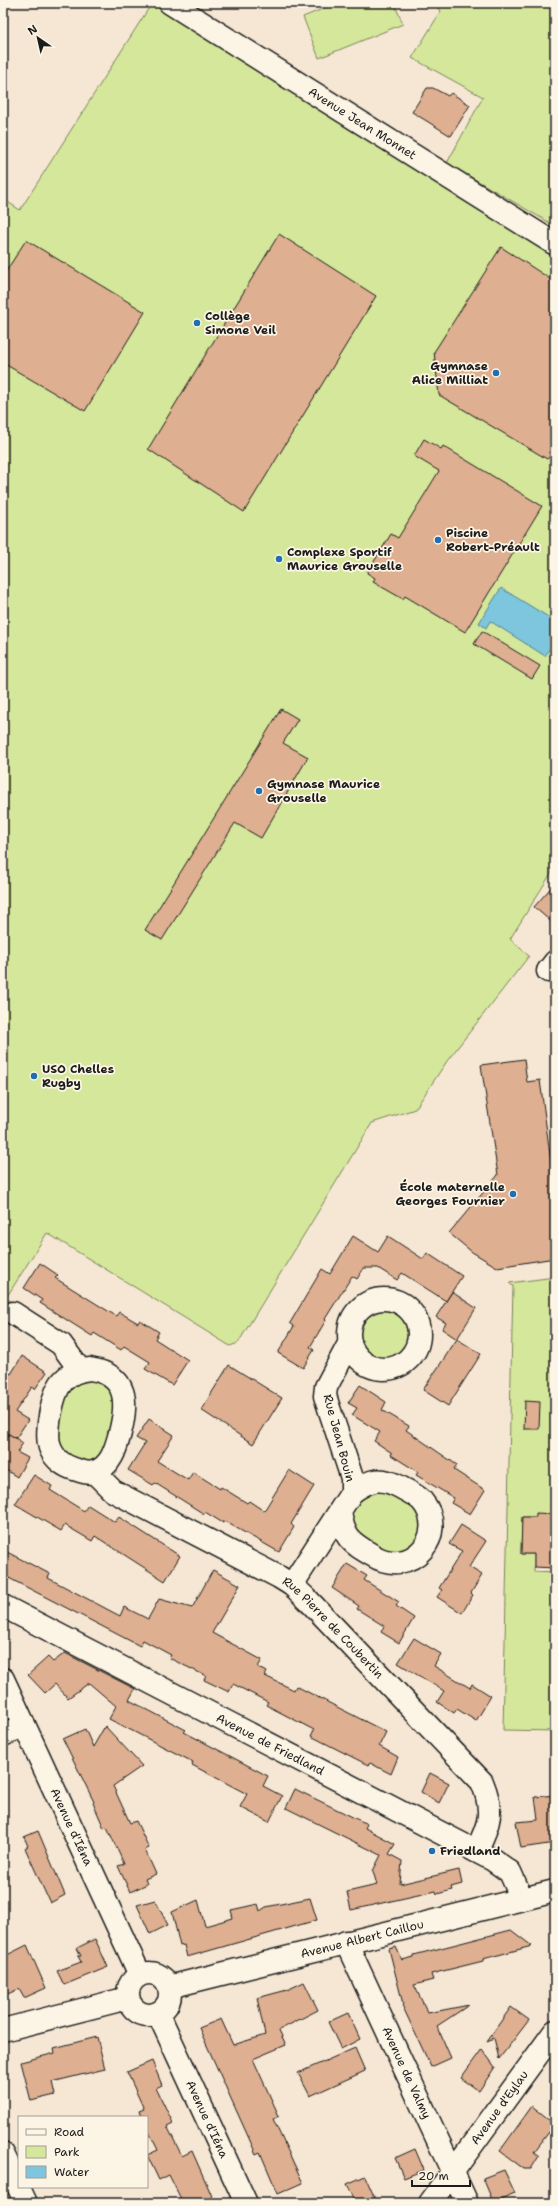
<svg xmlns="http://www.w3.org/2000/svg" width="558" height="2206" font-family="'Shantell Sans',sans-serif">
	<style>
		.green { fill: #d5e79b; stroke: #78825c }
		.water { fill: #7dc6dd; stroke: #568290 }
		.building { fill: #deaf90; stroke: #1c1c1c }
		.lines { fill: none; stroke-linecap: round; stroke-linejoin: round }
		.minor-casing { stroke: #1c1c1c; stroke-width: 25 }
		.minor { stroke: #fcf5e5; stroke-width: 22 }
		.poi-dot { fill: #1f6fb2; stroke: #fcf5e5; stroke-width: 1.5 }
		.labels { text-anchor: middle; dominant-baseline: central; stroke-width: 3.5; stroke-linejoin: round; paint-order: stroke }
		.street-label { font-size: 12px; fill: #1c1c1c; stroke: #fcf5e5 }
		.poi-label { font-size: 12px; font-weight: bold; fill: #1c1c1c; stroke: #fcf5e5; text-anchor: start }
	</style>
	<rect width="100%" height="100%" fill="#f6e7d4"/>
	<filter id="ink" filterUnits="userSpaceOnUse"><feTurbulence type="fractalNoise" baseFrequency=".025" numOctaves="2"/><feDisplacementMap in="SourceGraphic" scale="8" xChannelSelector="R" yChannelSelector="G"/><feConvolveMatrix kernelMatrix="1 2 1 2 8 2 1 2 1" color-interpolation-filters="sRGB"/></filter>
	<g filter="url(#ink)">
		<g class="green">
			<path d="M152,3l403,249v615l-45,72 19,17 -82,105 -32,48 -43,14 -134,220 -8,3 -183,-113 -41,65 11,7 -11,18 -3,-2v-1122l17,11z"/>
			<path d="M337,3h57l9,21 -84,34 -16,-41z"/>
			<path d="M431,3h124v223l-108,-63 36,-66 -71,-39 29,-47z"/>
			<path d="M555,1277v237h-19v3h-14l-1,37h13v18l21,1v97h-3v20h3v41l-52,-1 10,-444 -4,-3z"/>
			<circle cx="384" cy="1334" r="26"/>
			<path d="M86,1379l17,4 11,12c0,18 -1,42 -12,57 -15,21 -45,2 -46,-20 0,-6 4,-14 5,-21 5,-17 7,-24 25,-32z"/>
			<path d="M369,1490c27,1 37,7 53,30l-5,22 -19,12 -32,-12 -17,-20 2,-13z"/>
		</g>
		<path class="water" d="M501,588l54,33v19l-10,16 -55,-35 -4,7 -7,-5z"/>
		<g class="building">
			<path d="M427,88h6l15,8 3,-3 19,12 -19,31 -39,-24z"/>
			<path d="M279,234l97,62 -132,216 -96,-63z"/>
			<path d="M26,240l119,72 -60,99 -82,-48v-87z"/>
			<path d="M501,247l54,35v170l-8,7 -108,-64 -5,-43z"/>
			<path d="M424,439l17,10 2,-3 99,60 -77,126 -60,-36 -2,3 -30,-17 2,-4 -8,-5 24,-39 7,4 41,-67 -25,-15z"/>
			<path d="M482,631l58,35 -8,13 -58,-35z"/>
			<path d="M281,709l17,10 -15,24 25,14 -47,81 -26,-15 -73,117 -17,-10z"/>
			<path d="M555,883v42l-21,-18z"/>
			<path d="M524,1059l3,23 13,-2 15,112v66l-58,9 -25,-15 -23,-19 49,-58 -17,-110z"/>
			<path d="M353,1236l25,16 10,-16 35,23 4,-6 35,23 -16,25 -44,-28 -5,7 -19,-12h-14l-7,11 -5,-3 -27,43 1,1 -16,27 4,3 -11,18 -25,-15 16,-27 -4,-3 32,-54 8,5z"/>
			<path d="M40,1263l18,12 -3,3 61,38 3,-4 19,11 2,-3 19,12 -4,7 33,21 -16,25 -27,-16 5,-7 -26,-16 -3,4 -27,-17 -2,3 -52,-33 2,-3 -18,-12z"/>
			<path d="M452,1292l24,16 -19,31 -15,-10 4,-6 -10,-6z"/>
			<path d="M457,1339l24,15 -33,52 -25,-16z"/>
			<path d="M22,1356l25,16 -12,17 -3,-2 -17,25 13,8 -12,18 -13,-7v-62l8,5z"/>
			<path d="M229,1365l53,33 -29,46 -52,-34z"/>
			<path d="M360,1385l26,17 -4,8 27,16 -3,4 51,35 -3,5 31,20 -15,24 -19,-11 3,-5 -38,-23 2,-3 -27,-17 1,-2 -18,-12 6,-9 -28,-17 5,-7 -9,-5z"/>
			<path d="M525,1401l15,1 -1,27h-15z"/>
			<path d="M149,1419l25,16 -17,26 31,19 5,-8 27,17 1,-2 26,16 2,-2 15,10 25,-41 25,16 -23,38 3,3 -15,25 -55,-31 -1,2 -18,-11 -1,2 -49,-31 -2,2 -25,-15 17,-27 -9,-5z"/>
			<path d="M9,1434l14,9 -6,9 11,6 -11,19 -11,-7 -3,5v-31z"/>
			<path d="M34,1475l18,11 -2,4 34,21 4,-6 27,17 4,-5 61,39 -15,25 -70,-45 -3,5 -27,-16 -4,6 -46,-27z"/>
			<path d="M536,1513l19,1v54l-21,-1v-13h-13l1,-37h14z"/>
			<path d="M461,1525l25,16 -17,26 13,8 -11,18 2,2 -11,18 -25,-16 5,-7 -3,-2 23,-37 -13,-7z"/>
			<path d="M3,1550l47,24 -2,4 72,38 4,-9 24,12 11,-20 33,9 21,-38 27,15 -28,48 50,27 -4,7 9,5 -2,4 29,14 2,-4 90,46 -7,14 19,11 -7,17 -21,-11 -2,2 -57,-29 3,-6 -48,-25 2,-3 -35,-18 -4,8 -25,-12 2,-4 -37,-18 2,-3 -28,-15 -3,6 -137,-71z"/>
			<path d="M347,1564l20,12 -3,4 35,22 -3,4 18,12 -15,25 -18,-11 3,-6 -27,-17 2,-3 -27,-18z"/>
			<path d="M414,1638l27,16 -7,12 36,22 2,-4 19,12 -15,25 -19,-12 -3,4 -17,-11 7,-11 -46,-28z"/>
			<path d="M65,1653l70,36 -6,11 57,30 -2,2 84,44 -5,10 19,10 -13,26 -29,-15 7,-13 -55,-29 1,-3 -84,-43 7,-13 -27,-23 -21,15 -13,-14 -10,9 -17,-18 20,-18 5,5z"/>
			<path d="M105,1726l37,40 -29,20 17,37 6,-2 13,27 -4,2 11,24 -11,5 2,5 -17,8 -12,-26 6,-2 -17,-37 -3,1 -11,-25 1,-1 -31,-63 22,-10 8,18z"/>
			<path d="M430,1773l19,10 -10,20 -18,-11z"/>
			<path d="M295,1789l72,35 -2,4 30,16 -6,10 13,7 -2,23 59,-14 3,14 -11,3 1,3 -15,4 -1,-3 -85,19 -4,-18 30,-7 -4,-14 8,-16 -95,-47z"/>
			<path d="M555,1795v48l-34,5 -5,-26 22,-2 -3,-23z"/>
			<path d="M38,1831l27,64 -15,8 -25,-55 3,-2 -4,-9z"/>
			<path d="M310,1898l7,22 -130,37 -3,-12 -4,1 -8,-34 26,-12 7,26 28,-8 -2,-8 27,-6 2,7 6,-4z"/>
			<path d="M155,1900l13,25 -18,9 -13,-29z"/>
			<path d="M511,1930l21,16 -49,13v2l-52,13 2,6 -19,5 14,28 41,-8 -32,21 14,32 -20,9 -29,-62 1,-1 -14,-55 7,-2 6,13 12,-3v-2z"/>
			<path d="M95,1939l13,28 -44,18 -7,-14 24,-9 -3,-6h3l-4,-8z"/>
			<path d="M27,1945l19,43 -22,10 -5,-9 -16,7v-39z"/>
			<path d="M304,1982l14,28 -39,20 7,15 -33,14 26,57 -6,3 30,64 -25,11 -18,-42 -4,2 -57,-126 22,-9 12,26 32,-10 -8,-37 30,-8z"/>
			<path d="M511,2007l18,13 -30,39 -5,-21 -7,3z"/>
			<path d="M348,2013l12,26 -19,10 -13,-27z"/>
			<path d="M97,2037l8,32 -53,13 3,13 -24,6 -10,-39 34,-9 -1,-5z"/>
			<path d="M355,2048l10,23 -55,25 -12,-23z"/>
			<path d="M482,2049l13,18 -16,24 -18,-13z"/>
			<path d="M152,2061l10,24 -6,3 17,35 -6,3 15,30 10,-5 23,52h-32l-14,-28 -10,5 -12,-25 11,-5 -11,-22v-11h-5l-3,-6 5,-2 -17,-37z"/>
			<path d="M532,2106l23,18 -21,28 5,4 -8,13h-7l-24,-18z"/>
			<path d="M415,2149l9,21 -20,8 -9,-20z"/>
			<path d="M504,2170l11,23 -22,9 -10,-24z"/>
			<path d="M365,2176l12,27h-21l-9,-19z"/>
		</g>
		<g class="lines">
			<g class="minor-casing">
				<g id="minor">
					<path id="s1" d="M170,3l385,241"/>
					<path d="M548,971l7,-9"/>
					<circle cx="384" cy="1334" r="35"/>
					<path d="M13,1313l48,31 19,26"/>
					<path d="M90,1369c38,6 38,33 30,64 -4,15 -9,34 -26,39 -6,2 -14,-1 -20,-3 -10,-3 -19,-10 -23,-19 -7,-15 1,-57 12,-69 7,-8 16,-11 27,-12z"/>
					<path id="s2" d="M94,1472l19,19 166,86 13,8 16,15 174,182c12,29 8,42 -6,69"/>
					<path d="M340,1512c4,26 10,30 32,43 39,25 78,-21 50,-54 -6,-6 -13,-9 -20,-13 -21,-12 -31,-9 -50,4"/>
					<path d="M292,1585l60,-93v-14l-27,-82 1,-9 24,-45"/>
					<path id="s3" d="M3,1606l490,254 17,12 12,27"/>
					<path id="s4" d="M3,1679l137,296"/>
					<path d="M3,1735l21,-10"/>
					<path id="s5" d="M346,1942l121,261"/>
					<circle cx="149" cy="1994" r="21"/>
					<path id="s6" d="M169,1987l386,-96"/>
					<path id="s7" d="M158,2013l88,190"/>
					<path d="M3,2030l125,-32"/>
					<path d="M3,2154l23,49"/>
					<path id="s8" d="M430,2203l125,-172"/>
				</g>
			</g>
			<use href="#minor" class="minor"/>
		</g>
	</g>
	<g class="poi-dot">
		<circle cx="197" cy="323" r="4"/>
		<circle cx="496" cy="373" r="4"/>
		<circle cx="438" cy="540" r="4"/>
		<circle cx="279" cy="559" r="4"/>
		<circle cx="259" cy="791" r="4"/>
		<circle cx="34" cy="1076" r="4"/>
		<circle cx="513" cy="1194" r="4"/>
		<circle cx="432" cy="1851" r="4"/>
	</g>
	<g class="labels">
		<g class="street-label">
			<text stroke="none"><textPath href="#s1" startOffset="227">Avenue Jean Monnet</textPath></text>
			<text transform="translate(339 1438) rotate(75)">Rue Jean Bouin</text>
			<text stroke="none"><textPath href="#s2" startOffset="288">Rue Pierre de Coubertin</textPath></text>
			<text stroke="none"><textPath href="#s3" startOffset="301">Avenue de Friedland</textPath></text>
			<text stroke="none"><textPath href="#s4" startOffset="163">Avenue d'Iéna</textPath></text>
			<text stroke="none"><textPath href="#s6" startOffset="199">Avenue Albert Caillou</textPath></text>
			<text stroke="none"><textPath href="#s5" startOffset="144">Avenue de Valmy</textPath></text>
			<text stroke="none"><textPath href="#s8" startOffset="118">Avenue d'Eylau</textPath></text>
			<text stroke="none"><textPath href="#s7" startOffset="117">Avenue d'Iéna</textPath></text>
		</g>
		<g class="poi-label">
			<text x="205" y="316">Collège<tspan x="205" dy="14">Simone Veil</tspan></text>
			<text x="488" y="366" text-anchor="end">Gymnase<tspan x="488" dy="14">Alice Milliat</tspan></text>
			<text x="446" y="533">Piscine<tspan x="446" dy="14">Robert-Préault</tspan></text>
			<text x="287" y="552">Complexe Sportif<tspan x="287" dy="14">Maurice Grouselle</tspan></text>
			<text x="267" y="784">Gymnase Maurice<tspan x="267" dy="14">Grouselle</tspan></text>
			<text x="42" y="1069">USO Chelles<tspan x="42" dy="14">Rugby</tspan></text>
			<text x="505" y="1187" text-anchor="end">École maternelle<tspan x="505" dy="14">Georges Fournier</tspan></text>
			<text x="440" y="1851">Friedland</text>
		</g>
	</g>
	<rect width="558" height="2206" fill="none" stroke="#fcf5e5" stroke-width="16"/>
	<rect x="8" y="8" width="542" height="2190" fill="none" stroke="#1c1c1c" stroke-width="1.5" filter="url(#ink)"/>
	<rect x="18" y="2116" width="130" height="72" fill="#fcf5e5" stroke="#a29e95"/>
	<rect x="26" y="2129" width="20" height="6" fill="#fcf5e5" stroke="#a29e95"/>
	<text x="54" y="2136" font-size="12" fill="#1c1c1c">Road</text>
	<rect x="26" y="2146" width="20" height="12" fill="#d5e79b" stroke="#a29e95"/>
	<text x="54" y="2156" font-size="12" fill="#1c1c1c">Park</text>
	<rect x="26" y="2166" width="20" height="12" fill="#7dc6dd" stroke="#a29e95"/>
	<text x="54" y="2176" font-size="12" fill="#1c1c1c">Water</text>
	<g transform="translate(38 38) rotate(326)" stroke="#fcf5e5" stroke-width="3" paint-order="stroke">
	<path d="M0-3L7 15L0 10L-7 15Z" fill="#1c1c1c"/>
	<text y="-6" font-size="11" font-weight="bold" text-anchor="middle" fill="#1c1c1c">N</text>
	</g>
	<path d="M412 2180v6h58v-6" fill="none" stroke="#1c1c1c" stroke-width="2"/>
	<text x="418" y="2180" font-size="12" fill="#1c1c1c" stroke="#fcf5e5" stroke-width="3" paint-order="stroke">20 m</text>
</svg>
